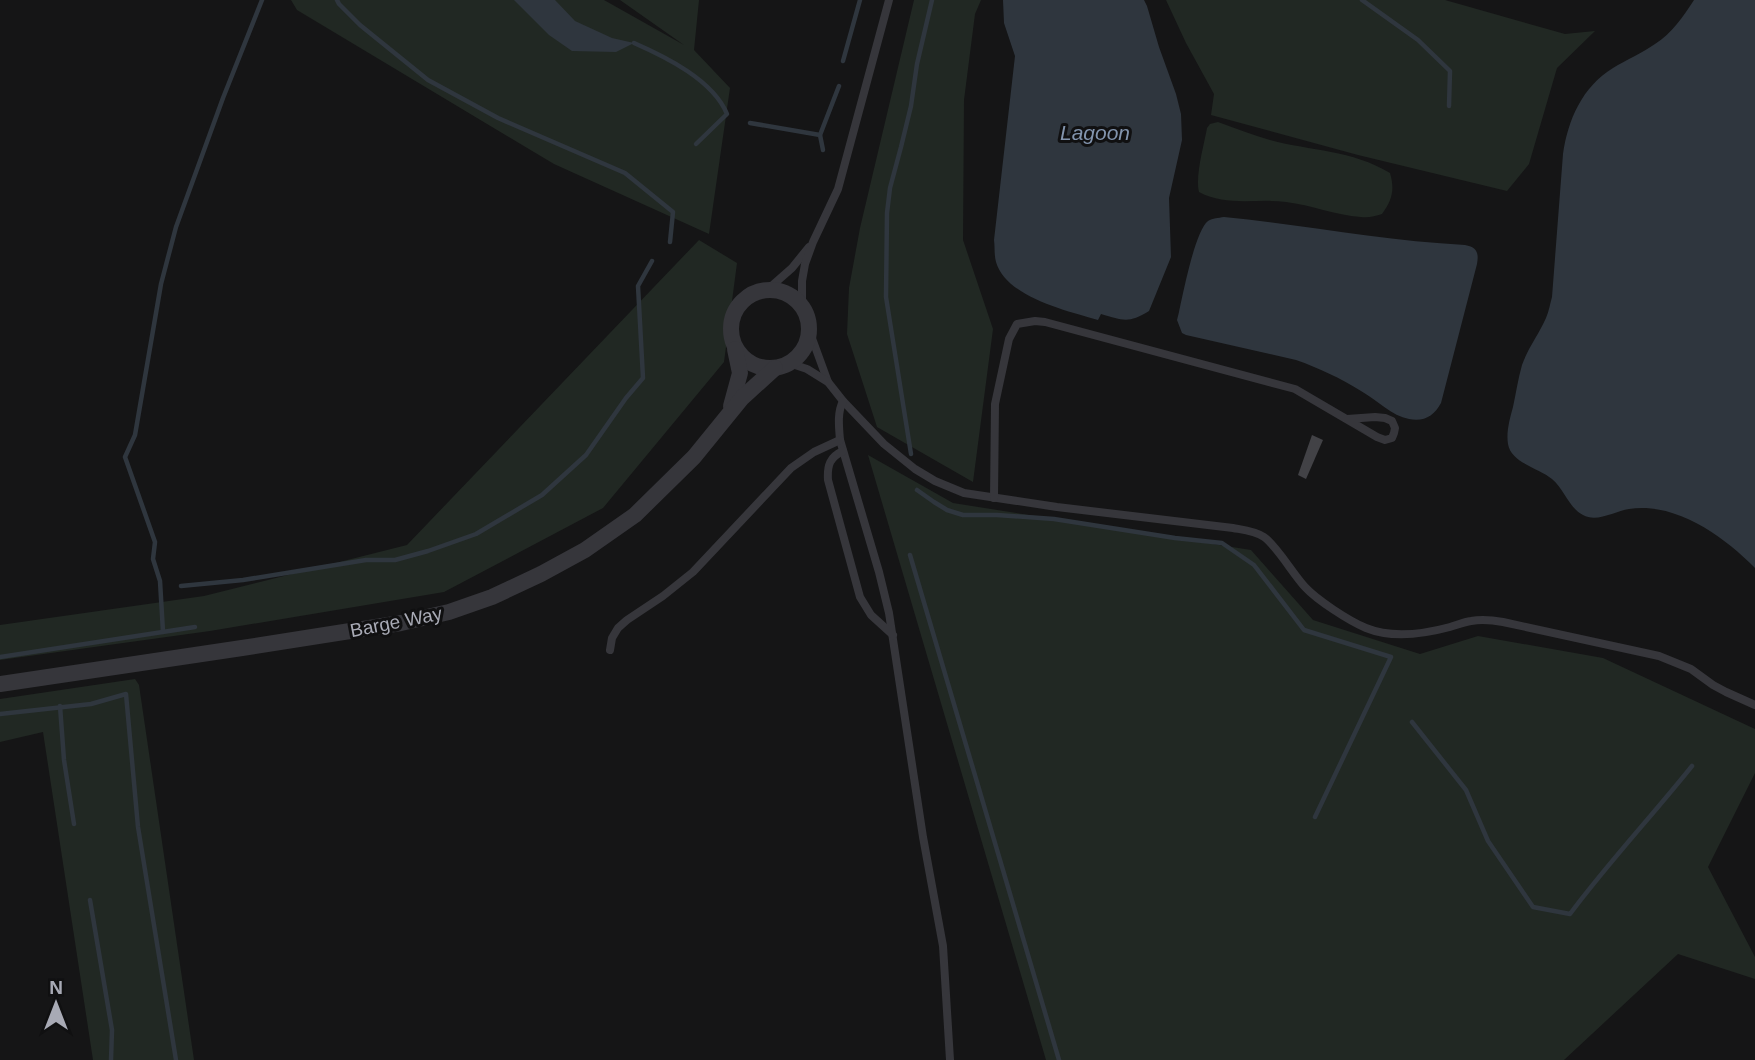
<svg xmlns="http://www.w3.org/2000/svg" width="1755" height="1060" font-family="Arial,sans-serif">
	<style>
		.green { fill: #212823 }
		.water { fill: #2f363e }
		.lines { fill: none; stroke-linecap: round; stroke-linejoin: round }
		.stream { stroke: #2f363e; stroke-width: 4.5 }
		.building { fill: #424246 }
		.lane { stroke: #36363b; stroke-width: 8 }
		.street { stroke: #36363b; stroke-width: 16 }
		.labels { text-anchor: middle; dominant-baseline: central; stroke-width: 6; stroke-linejoin: round; paint-order: stroke }
		.street-label { font-size: 19px; fill: #a8aab5; stroke: #101011 }
		.water-label { font-size: 21px; font-style: italic; fill: #8294ad; stroke: #101011 }
	</style>
	<rect width="100%" height="100%" fill="#151516"/>
	<g class="green">
		<path d="M291,0h313l80,45 -64,-45h79l-5,50 36,38 -21,146 -155,-70 -257,-154z"/>
		<path d="M914,0h67l-6,14 -11,86 -1,140 30,89 -20,153 -96,-55 -30,-93 2,-46 11,-60z"/>
		<path d="M1166,0h279l120,34 30,-3 -38,37 -28,96 -22,27 -149,-36 -147,-40 3,-21 -28,-51z"/>
		<path d="M1218,122c17,6 35,13 52,18 41,11 82,10 120,33 5,17 2,27 -8,41 -7,2 -13,4 -21,3 -26,-2 -50,-12 -75,-15 -29,-4 -59,5 -87,-10 -4,-16 5,-47 8,-64l3,-4z"/>
		<path d="M699,240l38,23 -13,99 -121,146 -159,84 -234,39 -210,29v-35l204,-29 203,-51z"/>
		<path d="M868,455l85,48 298,47 62,70 107,34 58,-18 125,22 152,71v44l-47,94 47,90v22l-77,-25 -114,106h-518z"/>
		<path d="M135,679l4,6 55,375h-101l-50,-328 -43,10v-43z"/>
	</g>
	<g class="water">
		<path d="M514,0h41l20,21 37,17 22,5 -18,9 -44,-1 -23,-16z"/>
		<path d="M1003,0h141l3,6 12,41 17,47 5,20 1,26 -13,58 2,59 -22,54c-21,13 -26,9 -48,3l-3,6c-31,-9 -92,-23 -102,-58 -2,-7 -1,-15 -2,-22l21,-184 -11,-33z"/>
		<path d="M1694,0h61v568c-31,-31 -78,-66 -126,-59 -14,2 -32,14 -46,6 -14,-7 -19,-26 -31,-36 -13,-11 -41,-16 -44,-35 -2,-12 2,-26 5,-37 3,-14 5,-28 9,-42 6,-17 17,-31 24,-47 3,-7 4,-14 6,-21l11,-143c5,-34 19,-67 50,-86 13,-8 29,-15 42,-24 17,-11 28,-27 39,-44z"/>
		<path d="M1224,217c80,8 160,24 241,28 12,2 14,8 12,19l-36,139c-7,13 -17,19 -32,16 -17,-3 -32,-19 -48,-28 -21,-13 -42,-23 -65,-31l-110,-25 -4,-2 -5,-13 2,-8c4,-18 16,-81 29,-91 5,-3 10,-3 16,-4z"/>
	</g>
	<g class="lines">
		<g class="stream">
			<path d="M337,0l2,4 21,21 68,55 70,38 127,55 48,39 -3,30"/>
			<path d="M1362,0l56,40 32,31 -1,35"/>
			<path d="M634,43c32,14 79,37 93,71l-31,30"/>
			<path d="M843,61l17,-61"/>
			<path d="M750,123l70,12 19,-49"/>
			<path d="M820,135l3,15"/>
			<path d="M911,454l-25,-157 1,-84 3,-25 11,-41 10,-41 6,-42 15,-64"/>
			<path d="M917,490l17,12 13,8 16,5h34l57,4 121,19 47,5 32,22 50,65 87,27 -76,160"/>
			<path d="M910,555l149,505"/>
			<path d="M181,586l62,-6 123,-20h29l33,-9 48,-17 66,-39 44,-40 40,-57 17,-20 -5,-92 14,-25"/>
			<path d="M163,632l-3,-51 -7,-22 2,-17 -30,-85 10,-22 26,-151 15,-57 47,-129 39,-98"/>
			<path d="M0,657l195,-30"/>
			<path d="M60,706l4,54 10,64"/>
			<path d="M0,714l91,-10 35,-10 12,133 38,233"/>
			<path d="M1412,722l54,68 22,51 45,66 37,7c38,-51 82,-98 122,-148"/>
			<path d="M90,900l22,130 -1,30"/>
		</g>
	</g>
	<path class="building" d="M1312,435l11,5 -17,39 -8,-4z"/>
	<g class="lines">
		<g class="lane">
			<path d="M767,290l25,-22 17,-21"/>
			<path d="M802,306v-25l3,-17 8,-22 25,-53 51,-189"/>
			<path d="M809,330l19,52"/>
			<path d="M789,363l18,6 21,13 15,19 41,43 31,25 20,12 29,12 93,14 176,21c11,2 22,3 31,9 12,8 29,37 41,50 12,13 44,34 61,41 27,11 58,6 84,-1 7,-2 14,-5 21,-6 11,-2 21,-1 32,1l156,34 32,13 22,16 13,7 29,13"/>
			<path d="M843,401c-6,12 -4,26 -3,39l39,132 10,41 34,224 20,109 7,114"/>
			<path d="M843,451c-13,6 -16,14 -15,29l32,117 11,18 22,20"/>
			<path d="M994,498l1,-94 14,-65 8,-15 18,-3 10,1 250,67 82,48 8,3 7,-2 2,-5 1,-5 -3,-7 -7,-3 -10,-1 -28,2"/>
			<path d="M610,650l2,-12 6,-10 9,-8 36,-24 30,-24 98,-104 23,-16 26,-12"/>
		</g>
		<g class="street">
			<circle cx="770" cy="329" r="39"/>
			<path d="M731,406l9,-33 -5,-24"/>
			<path d="M0,684l242,-36 159,-25 48,-11 43,-15 49,-23 44,-24 50,-35 59,-58 48,-59 33,-30"/>
		</g>
	</g>
	<g class="labels">
		<g class="street-label">
			<text transform="translate(396 622) rotate(-11)">Barge Way</text>
		</g>
		<g class="water-label">
			<text x="1095" y="132">Lagoon</text>
		</g>
	</g>
	<g transform="translate(56 1004)" stroke="#101011" stroke-width="5" paint-order="stroke">
	<path d="M0-5L12 26L0 18L-12 26Z" fill="#a8aab5"/>
	<text y="-10" font-size="19" font-weight="bold" text-anchor="middle" fill="#a8aab5">N</text>
	</g>
</svg>
